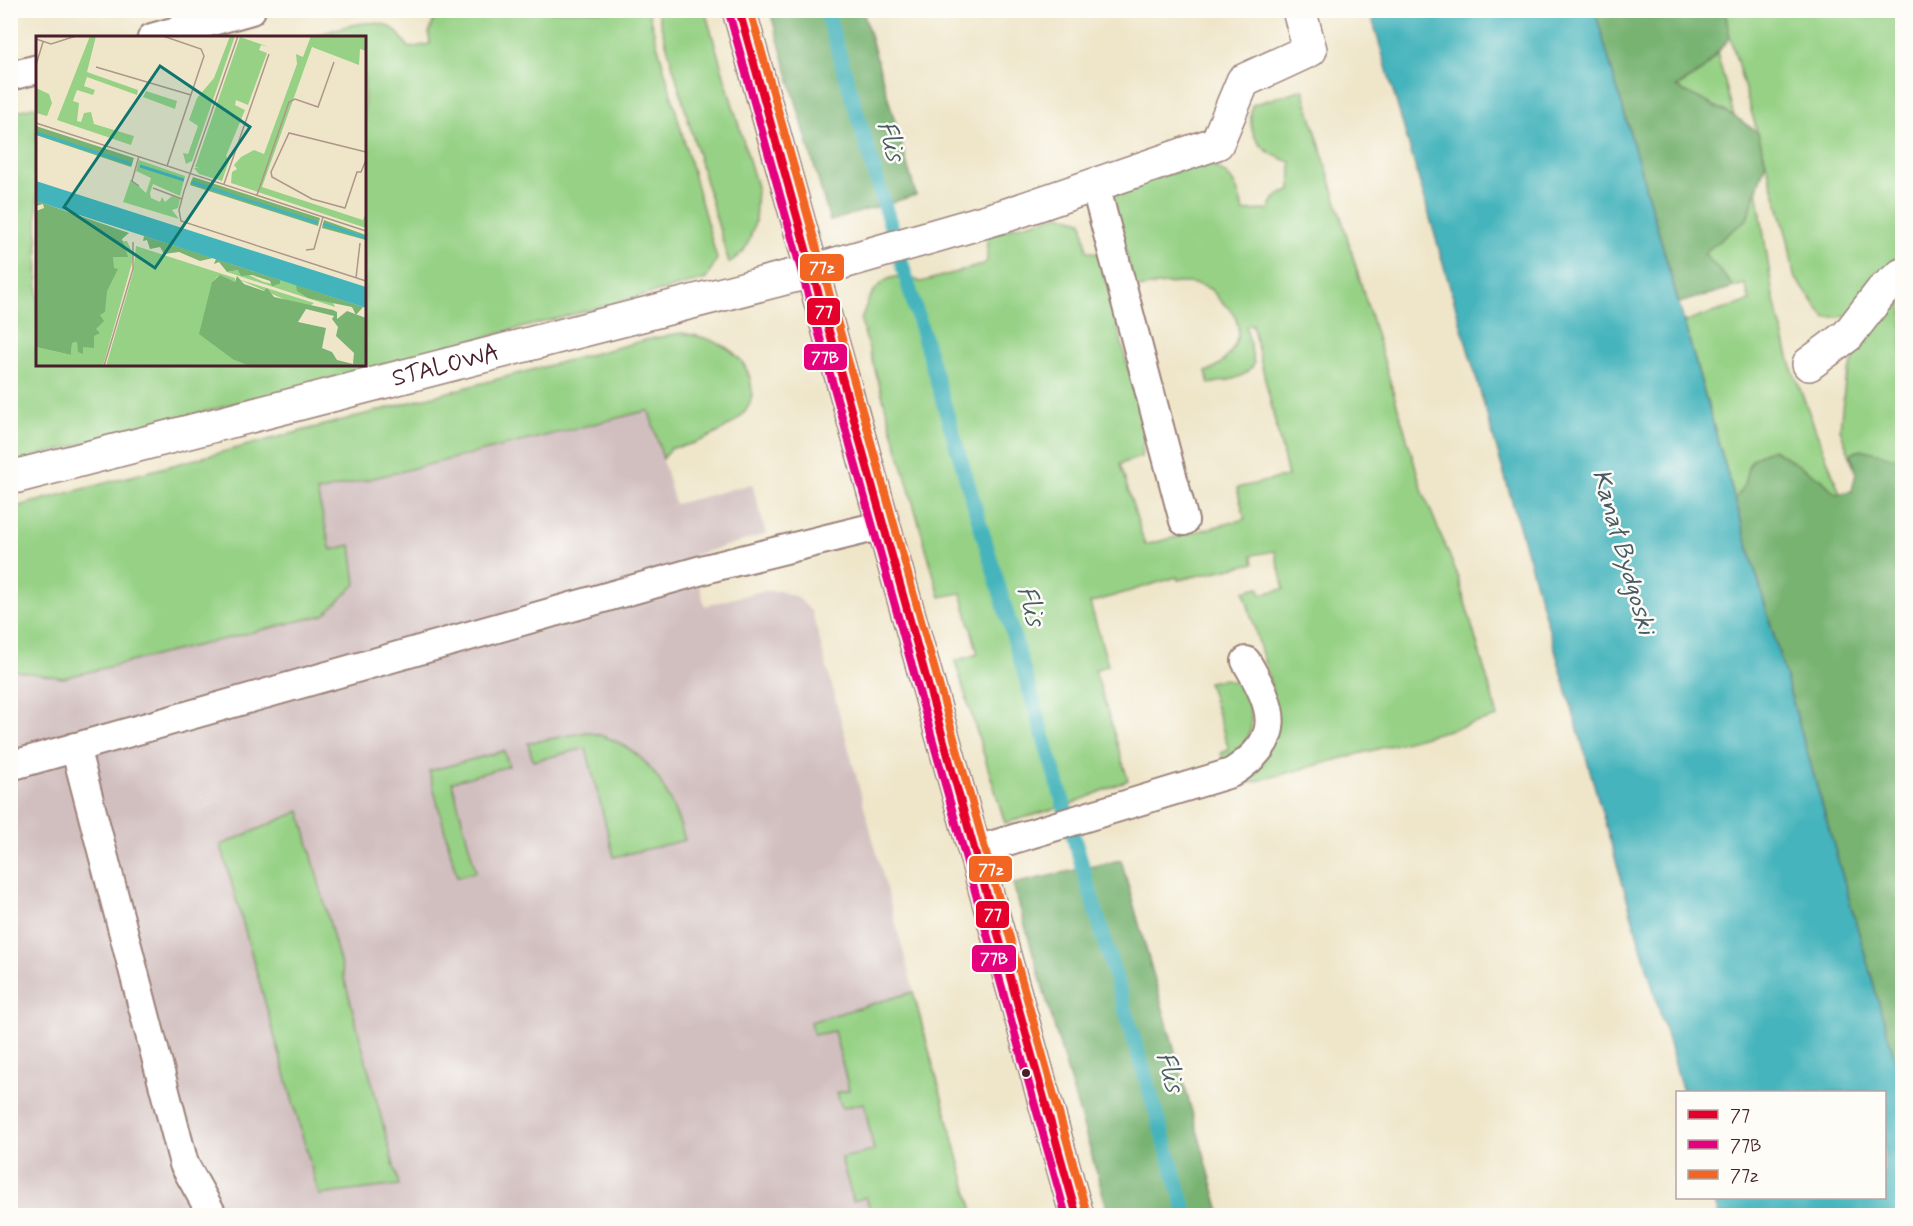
<svg xmlns="http://www.w3.org/2000/svg" width="1913" height="1226" font-family="Mynerve,sans-serif">
	<style>
		.industrial { fill: #d1bfbf }
		.green { fill: #96d185; stroke: #707858; stroke-width: 1.5 }
		.forest { fill: #78b372; stroke: #61694e; stroke-width: 1.5 }
		.water { fill: #44b4bc; stroke: #476a74; stroke-width: 1.5 }
		.lines { fill: none; stroke-linecap: round; stroke-linejoin: round }
		.stream { stroke: #44b4bc; stroke-width: 15 }
		.lane-casing { stroke: #9c827a; stroke-width: 32 }
		.street-casing { stroke: #9c827a; stroke-width: 36 }
		.lane { stroke: #fff; stroke-width: 28 }
		.street { stroke: #fff; stroke-width: 33 }
		.bus-1-casing { stroke: #fdfcf7; stroke-width: 12 }
		.bus-2-casing { stroke: #fdfcf7; stroke-width: 12 }
		.bus-3-casing { stroke: #fdfcf7; stroke-width: 12 }
		.bus-1 { stroke: #e4002b; stroke-width: 8 }
		.bus-2 { stroke: #e5007d; stroke-width: 8 }
		.bus-3 { stroke: #f26522; stroke-width: 8 }
		.bus-dot { fill: #4a1f2b; stroke: #fdfcf7; stroke-width: 2 }
		.labels { text-anchor: middle; dominant-baseline: central; stroke-width: 5; stroke-linejoin: round; paint-order: stroke }
		.street-label { font-size: 24px; fill: #4a1f2b; stroke: #fdfcf7 }
		.water-label { font-size: 26px; font-style: italic; fill: #485b65; stroke: #fdfcf7 }
		.inset-river { fill: none; stroke: #44b4bc; stroke-width: 3 }
		.inset-road { fill: none; stroke: #ad968a; stroke-width: 1.5 }
		.view { fill: #0f766e; fill-opacity: 0.15; stroke: #0f766e; stroke-width: 3 }
		.inset-edge { fill: none; stroke: #4a1f2b; stroke-width: 3 }
		.line-badge { stroke: #fdfcf7; stroke-width: 2 }
		.badge-label { font-size: 16px; text-anchor: middle; font-weight: bold; fill: #fff }
	</style>
	<rect width="100%" height="100%" fill="#fdfcf7"/>
	<filter id="ink" filterUnits="userSpaceOnUse"><feTurbulence type="fractalNoise" baseFrequency=".0167" numOctaves="2"/><feDisplacementMap in="SourceGraphic" scale="12" xChannelSelector="R" yChannelSelector="G"/><feConvolveMatrix kernelMatrix="1 2 1 2 8 2 1 2 1" color-interpolation-filters="sRGB"/></filter>
	<filter id="wash" filterUnits="userSpaceOnUse"><feTurbulence type="fractalNoise" baseFrequency=".008" numOctaves="4" result="noise"/><feDisplacementMap in="SourceGraphic" scale="24" xChannelSelector="R" yChannelSelector="G"/><feGaussianBlur stdDeviation="1.35" result="paint"/><feColorMatrix in="noise" values="0 0 0 0 0 0 0 0 0 0 0 0 0 0 0 0 0 1.4 0 .05"/><feComposite in="paint" operator="in"/></filter>
	<g filter="url(#wash)">
		<rect width="100%" height="100%" fill="#efe6ca"/>
		<path class="industrial" d="M645,396l30,108 77,-20 14,50 -75,22 14,50 56,-15h18l18,6 15,15 162,603 -963,1v-657z"/>
		<g class="green">
			<path d="M437,11h211l69,248 -11,20 -695,184v-350l26,-7 1,258h326v-326l-54,-1c21,-5 58,-22 80,-10 8,4 14,14 19,21l21,-4 -1,-11z"/>
			<path d="M657,11h48l52,176 -2,35 -6,19 -6,11 -14,11z"/>
			<path d="M1725,11h177v243l-33,30 -21,32 -23,2 -31,-42 -6,-36 -58,-203z"/>
			<path d="M1717,53l17,63 -58,-28 27,-18z"/>
			<path d="M1303,89l120,403 34,82 41,143 -264,70 27,-22 11,-76 -28,-98 15,-4 2,7 23,-5 -9,-38 -23,4 2,8 -76,17 -1,-3 -87,26 18,62 -13,5 33,110 -59,25 -64,18 -50,-162 23,-7 -17,-61 -21,4 -79,-276c8,-31 26,-56 60,-39l61,-17 5,-4v-24l5,-4 68,-18 22,6 5,30 12,3 46,180 -4,23 -21,7 25,81 100,-26 -8,-31 51,-12 -36,-152 -6,2 8,37c-6,16 -30,18 -45,21l-3,-12c28,-11 46,-47 18,-68 -6,-4 -9,-13 -16,-16 -21,-10 -51,-2 -73,0l-23,-89 1,-6 90,-31c27,9 35,22 40,49l26,-1c4,-13 9,-16 22,-19v-29c-30,-9 -45,-25 -39,-57z"/>
			<path d="M1757,189l16,107 19,72 48,125 -4,1 -15,-15 -34,-20 -43,31 -9,9 -51,-177 66,-21 -5,-17 -11,3 -31,-34 44,-34z"/>
			<path d="M1902,288v228l-46,-43 -16,-44 5,-48 22,-53z"/>
			<path d="M681,333c29,4 61,15 69,46 2,8 3,17 0,24 -10,24 -55,43 -79,45l-8,11 -14,-48h-3l-329,81 14,58 20,-5 5,39 -32,31 -261,63 -52,-8v-162l634,-168z"/>
			<path d="M1225,679l18,6c11,36 16,53 -19,77l-3,-9 8,-3 -21,-68z"/>
			<path d="M587,732c60,12 81,54 98,108l-71,17 -28,-109 -53,13 -5,-18z"/>
			<path d="M504,751l5,15 -57,16 24,90 -19,5 -28,-106z"/>
			<path d="M300,811l99,374 -80,10 -98,-350z"/>
			<path d="M913,992l61,223h-102l-6,-18 -13,4 -12,-43 33,-7 -10,-48 -22,5 -5,-15 12,-3 -15,-59 -20,4 -4,-13z"/>
		</g>
		<g class="forest">
			<path d="M770,11h93l53,184 -86,26z"/>
			<path d="M1595,11h130l5,26 -27,33 -27,17 58,29 24,17 8,29 -19,57 -43,34 30,34 -55,16z"/>
			<path d="M1773,449l48,30 15,15 16,-3 4,-18 -5,-19 10,-5 39,10 2,-3v628l-167,-585c22,-24 -2,-37 38,-50z"/>
			<path d="M1121,860l100,355h-112l-96,-331z"/>
		</g>
		<path class="water" d="M1370,11h225l307,1073v131h-183l-6,-17h171v-106h-201z"/>
		<g class="lines">
			<path class="stream" d="M826,10l361,1206"/>
		</g>
	</g>
	<g filter="url(#ink)">
		<g class="lines">
			<g class="lane-casing">
				<g id="lane">
					<path d="M152,38l99,-28"/>
					<path d="M10,76l28,-7"/>
					<path d="M1095,185l89,336"/>
					<path d="M75,747l109,417 29,52"/>
					<path d="M10,766l699,-198 174,-43"/>
					<path d="M974,851l257,-78c55,-35 43,-64 15,-112"/>
				</g>
			</g>
			<g class="street-casing">
				<g id="street">
					<path d="M739,10l338,1206"/>
					<path d="M1809,364l39,-29 34,-44 20,-16"/>
					<path id="s1" d="M10,478l802,-207 195,-56 210,-72 26,-62 67,-31 -11,-40"/>
				</g>
			</g>
			<use href="#lane" class="lane"/>
			<use href="#street" class="street"/>
			<g class="bus-1-casing">
				<path id="bus-1" d="M739,10l338,1206"/>
			</g>
			<g class="bus-2-casing">
				<path id="bus-2" d="M729,13l337,1203"/>
			</g>
			<g class="bus-3-casing">
				<path id="bus-3" d="M750,10l337,1203"/>
			</g>
			<use href="#bus-1" class="bus-1"/>
			<use href="#bus-2" class="bus-2"/>
			<use href="#bus-3" class="bus-3"/>
		</g>
	</g>
	<circle class="bus-dot" cx="1026" cy="1073" r="5"/>
	<g class="labels">
		<g class="street-label">
			<text stroke="none"><textPath href="#s1" startOffset="450">STALOWA</textPath></text>
		</g>
		<g class="water-label">
			<text transform="translate(890 141) rotate(73)">Flis</text>
			<text transform="translate(1623 552) rotate(74)">Kanał Bydgoski</text>
			<text transform="translate(1030 606) rotate(73)">Flis</text>
			<text transform="translate(1169 1072) rotate(73)">Flis</text>
		</g>
	</g>
	<g transform="translate(36 36)">
		<rect width="330" height="330" fill="#efe6ca"/>
		<path d="M54,0h6l-9,36 51,18 -1,5 -50,-18 -3,9 11,4 -2,5 -16,-5 -4,11 6,2 -2,18 4,1 3,-9 7,-1 3,12 40,12 -3,9 -74,-25zM194,0h5l-43,125 -6,3 -3,-11 5,1 10,-28 -9,-6 8,-22 17,-20zM275,0h55v15l-6,-2 -1,16 -47,-18 -50,140 101,33 3,-8v16l-135,-45 1,-11 5,-3 -3,-4 7,-8 13,-7 10,4 33,-90 -1,-10 7,3zM204,1l29,10 -8,-2 -2,5 8,3 -19,52 -12,-5 -1,5 10,5 -19,46 3,5 -7,20 -23,-7 -5,-6h5l-4,-1zM0,52l13,6 3,9 -5,13 -11,-3zM110,55l31,10 -2,8 -32,-12zM103,124l46,16 -5,20 -27,-12 -3,9 1,5 9,4 2,-5 3,5 7,-6 8,3 -2,9 -6,2 7,9 -56,-17 8,-23 15,14 5,-15 -15,-7zM91,205l7,15 -31,110h-67v-19l35,8 1,-12 5,-1 2,11 38,-111zM100,210l99,32v4l-17,-6 -6,6 22,78 15,6h-143l27,-93zM202,234l26,12 14,3 2,-5 16,5 10,10 26,5 3,7 -108,-35zM202,243l76,24 -8,6z" fill="#96d185"/>
		<path d="M0,90l98,32 -3,9 -95,-32zM157,141l127,41 -2,8 -128,-41zM1,165l92,32 -7,6 6,18h-15l1,11 4,1 -11,22 -2,21 -5,3 4,6 -8,8 4,4 -6,3v12l-11,-1v7l-5,-2 -1,-10 -5,1 -1,12 -35,-8v-136l8,-3 -1,-4 -7,2zM288,184l42,15v5l-44,-12zM108,200l69,22 -13,3 -21,-9 -15,2 -4,-7 -10,2 -3,-9 -4,1zM180,223l64,21v4l-8,2 -2,-5 -18,-6 -11,1 -3,-6 -11,2 -8,-10 -5,2zM184,239l15,7 2,-6 7,8 20,7 3,-3 7,9 59,13 4,2v7l10,-8 19,7v48h-117l-15,-6 -35,-26 13,-52zM270,273l28,7 -2,3 6,8 -2,9 18,17 -1,11 -16,-4 -5,-8 -10,-4 4,-20 -28,-6zM260,249l67,22 -7,8 -4,-8 -44,-9 -11,-7z" fill="#78b372" fill-rule="evenodd"/>
		<path d="M0,145l330,106v21l-330,-107z" fill="#44b4bc"/>
		<path class="inset-river" d="M0,97l96,31M104,130l44,14M155,146l127,41M287,188l43,14"/>
		<path class="inset-road" d="M127,0l38,13 3,7 -37,110M202,0l-54,155 -5,19 2,11 185,60M0,3l15,5 25,-8M0,29l7,-23M60,31l95,28M0,87l330,108M330,116l-77,-19 -18,39 1,5 40,22 33,9 12,-36h4l5,-12M103,120l-7,25 7,5M188,148l45,-130M117,152l29,11M221,159l32,-93 6,-3 23,8 16,-45M270,214l8,-1 9,-32M320,242l4,-35M68,330l29,-97v-27"/>
		<path class="view" d="M124,30l90,61 -95,141 -91,-61z"/>
		<rect width="330" height="330" class="inset-edge"/>
	</g>
	<g class="line-badge">
		<rect x="799" y="253" width="46" height="29" rx="6" fill="#f26522"/>
		<rect x="806" y="297" width="35" height="29" rx="6" fill="#e4002b"/>
		<rect x="803" y="343" width="45" height="28" rx="6" fill="#e5007d"/>
		<rect x="968" y="855" width="45" height="28" rx="6" fill="#f26522"/>
		<rect x="975" y="900" width="35" height="29" rx="6" fill="#e4002b"/>
		<rect x="971" y="944" width="46" height="29" rx="6" fill="#e5007d"/>
	</g>
	<g class="badge-label">
		<text x="822" y="273">77z</text>
		<text x="824" y="317">77</text>
		<text x="825" y="363">77B</text>
		<text x="991" y="875">77z</text>
		<text x="993" y="920">77</text>
		<text x="994" y="964">77B</text>
	</g>
	<rect width="1913" height="1226" fill="none" stroke="#fdfcf7" stroke-width="36"/>
	<rect x="1676" y="1091" width="210" height="108" fill="#fdfcf7" stroke="#b5a4a5" stroke-width="1.5"/>
	<rect x="1688" y="1110" width="30" height="9" fill="#e4002b" stroke="#b5a4a5" stroke-width="1.5"/>
	<text x="1730" y="1121" font-size="18" fill="#4a1f2b">77</text>
	<rect x="1688" y="1140" width="30" height="9" fill="#e5007d" stroke="#b5a4a5" stroke-width="1.5"/>
	<text x="1730" y="1151" font-size="18" fill="#4a1f2b">77B</text>
	<rect x="1688" y="1170" width="30" height="9" fill="#f26522" stroke="#b5a4a5" stroke-width="1.5"/>
	<text x="1730" y="1181" font-size="18" fill="#4a1f2b">77z</text>
</svg>
